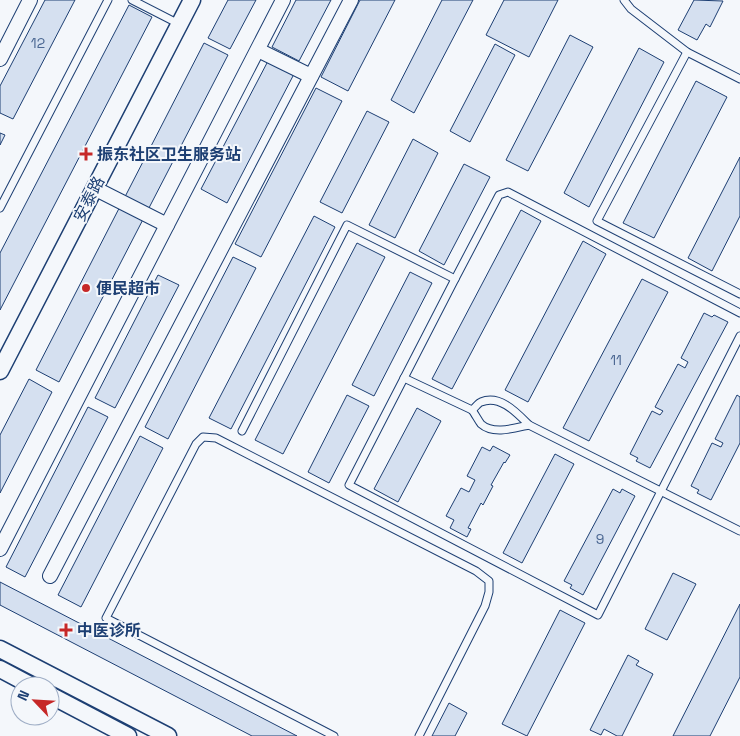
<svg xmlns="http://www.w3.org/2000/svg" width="740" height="736" font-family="'Space Grotesk','Noto Sans SC',sans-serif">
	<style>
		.building { fill: #d5e0f0; stroke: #1d3f73 }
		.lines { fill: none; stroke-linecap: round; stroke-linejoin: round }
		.service-casing { stroke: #1d3f73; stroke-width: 9 }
		.minor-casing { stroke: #1d3f73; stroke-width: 16 }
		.tertiary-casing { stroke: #1d3f73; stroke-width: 19 }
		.service { stroke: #f4f7fb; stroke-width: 7 }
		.minor { stroke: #f4f7fb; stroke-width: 14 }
		.tertiary { stroke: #f4f7fb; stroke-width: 16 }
		.poi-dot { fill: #c62828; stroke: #f4f7fb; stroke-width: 2 }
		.labels { text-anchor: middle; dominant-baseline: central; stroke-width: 4; stroke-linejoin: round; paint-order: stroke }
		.number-label { font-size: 14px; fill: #4b6792 }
		.poi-label { font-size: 16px; font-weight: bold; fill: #1d3f73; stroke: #f4f7fb; text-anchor: start }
		.street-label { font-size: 16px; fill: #1d3f73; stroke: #f4f7fb }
	</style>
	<rect width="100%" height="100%" fill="#f4f7fb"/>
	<g class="building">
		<path d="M45,0h30l-62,119 -13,-6v-27z"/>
		<path d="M228,0h28l-26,49 -22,-11z"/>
		<path d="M296,0h35l-32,61 -27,-14z"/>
		<path d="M360,0h35l-47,91 -27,-14z"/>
		<path d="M442,0h31l-59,113 -23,-13z"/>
		<path d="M504,0h54l-29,57 -43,-22z"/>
		<path d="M694,0l29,1 -13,26 -4,-3 -9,16 -19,-10z"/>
		<path d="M129,5l23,12 -152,293v-57z"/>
		<path d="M570,35l23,12 -65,124 -22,-11z"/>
		<path d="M204,43l24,12 -169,327 -23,-12z"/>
		<path d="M495,44l20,11 -45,87 -20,-11z"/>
		<path d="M639,48l25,14 -75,145 -25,-14z"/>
		<path d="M268,61l26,13 -67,129 -26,-14z"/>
		<path d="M696,81l31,16 -73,141 -31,-15z"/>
		<path d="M316,88l26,13 -81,156 -26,-13z"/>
		<path d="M367,111l22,11 -47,91 -22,-11z"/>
		<path d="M0,133l5,2 -5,10z"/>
		<path d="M413,139l25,14 -43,85 -26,-13z"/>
		<path d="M740,157v59l-28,55 -24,-13z"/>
		<path d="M464,164l26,13 -46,88 -25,-14z"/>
		<path d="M521,210l20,11 -89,168 -20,-10z"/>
		<path d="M314,216l21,11 -104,202 -22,-11z"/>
		<path d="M583,241l23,13 -78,148 -23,-12z"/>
		<path d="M357,243l28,14 -102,197 -28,-14z"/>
		<path d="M233,257l23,11 -88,171 -23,-12z"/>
		<path d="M410,272l22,11 -58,113 -22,-11z"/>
		<path d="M158,275l21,10 -64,123 -20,-10z"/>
		<path d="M642,279l26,13 -79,149 -26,-13z"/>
		<path d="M704,313l8,4 2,-2 14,7 -78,146 -14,-7 2,-3 -8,-4 22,-43 8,4 3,-4 -8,-4 23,-43 7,4 3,-6 -7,-4z"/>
		<path d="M29,379l23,13 -52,101v-58z"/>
		<path d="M347,395l22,11 -40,77 -21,-11z"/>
		<path d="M737,395l3,2v46l-29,57 -14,-7 2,-3 -8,-4 21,-43 9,4 2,-4 -8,-4z"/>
		<path d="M88,407l20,10 -83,160 -19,-10z"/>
		<path d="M417,408l24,13 -43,81 -24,-13z"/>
		<path d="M140,436l23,12 -82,159 -23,-12z"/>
		<path d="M493,446l17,9 -5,8 -1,-1 -13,23 2,1 -10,19 -2,-2 -13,25 3,1 -4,8 -17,-9 4,-8 -8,-4 15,-28 8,4 6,-12 -8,-4 15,-29 8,4z"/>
		<path d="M555,454l19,10 -52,99 -19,-10z"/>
		<path d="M613,489l7,4 2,-4 13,7 -52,99 -13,-7 2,-3 -8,-4z"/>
		<path d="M673,573l23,11 -29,56 -22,-11z"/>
		<path d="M0,582l297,154h-45l-252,-131z"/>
		<path d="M740,604v73l-30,59h-37z"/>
		<path d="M560,610l25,13 -58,113 -25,-12z"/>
		<path d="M628,655l11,6 -3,4 17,9 -31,62h-5l-13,-7 -3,6 -11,-5z"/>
		<path d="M449,703l18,10 -12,23h-23z"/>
	</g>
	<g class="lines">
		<g class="service-casing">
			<g id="service">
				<path d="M132,0l47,24"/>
				<path d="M624,0l7,9 56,43 53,27"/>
				<path d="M687,52l-90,169 143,73"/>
				<path d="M0,208l108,-208"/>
				<path d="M455,279l44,-84 9,-3 232,121"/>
				<path d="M404,378l68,32c3,-2 6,-7 9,-8 19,-8 36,11 48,23l211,106"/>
				<path d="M472,410c3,4 6,10 9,14 12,11 34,4 48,1"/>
				<path d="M242,431l105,-206 108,54 -106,206 249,130 142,-279"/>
				<path d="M334,736l-228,-118 90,-174 7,-7 13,1 260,133 13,10v11l-4,14 -66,130"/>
			</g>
		</g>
		<g class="minor-casing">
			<g id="minor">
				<path d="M258,50l53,26"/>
				<path d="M0,59l30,-59"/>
				<path d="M94,188l73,37"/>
				<path d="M0,549l283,-549"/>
				<path d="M50,576l301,-576"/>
			</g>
		</g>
		<g class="tertiary-casing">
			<g id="tertiary">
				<path d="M0,371l192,-371"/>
				<path d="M0,649l168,87"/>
				<path d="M0,669l32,17"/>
				<path d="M50,695l78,41"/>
			</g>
		</g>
		<use href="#service" class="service"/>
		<use href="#minor" class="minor"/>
		<use href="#tertiary" class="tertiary"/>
	</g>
	<g class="poi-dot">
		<path d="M83.5 146.5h5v5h5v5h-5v5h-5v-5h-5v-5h5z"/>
		<circle cx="86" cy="288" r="5"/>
		<path d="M63.5 622.5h5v5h5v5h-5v5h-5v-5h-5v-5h5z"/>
	</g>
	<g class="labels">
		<g class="number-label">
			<text x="38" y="43">12</text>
			<text x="616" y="360">11</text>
			<text x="600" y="539">9</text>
		</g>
		<g class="poi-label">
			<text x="97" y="154">振东社区卫生服务站</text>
			<text x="96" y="288">便民超市</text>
			<text x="77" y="630">中医诊所</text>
		</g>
		<g class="street-label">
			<text transform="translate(89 199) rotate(-63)">安泰路</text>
		</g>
	</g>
	<g transform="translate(35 701) rotate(295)"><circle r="24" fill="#f4f7fb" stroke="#9eadc5"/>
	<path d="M0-4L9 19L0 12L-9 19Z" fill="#c62828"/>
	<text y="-8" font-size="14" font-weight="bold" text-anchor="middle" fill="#1d3f73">N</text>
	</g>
</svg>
